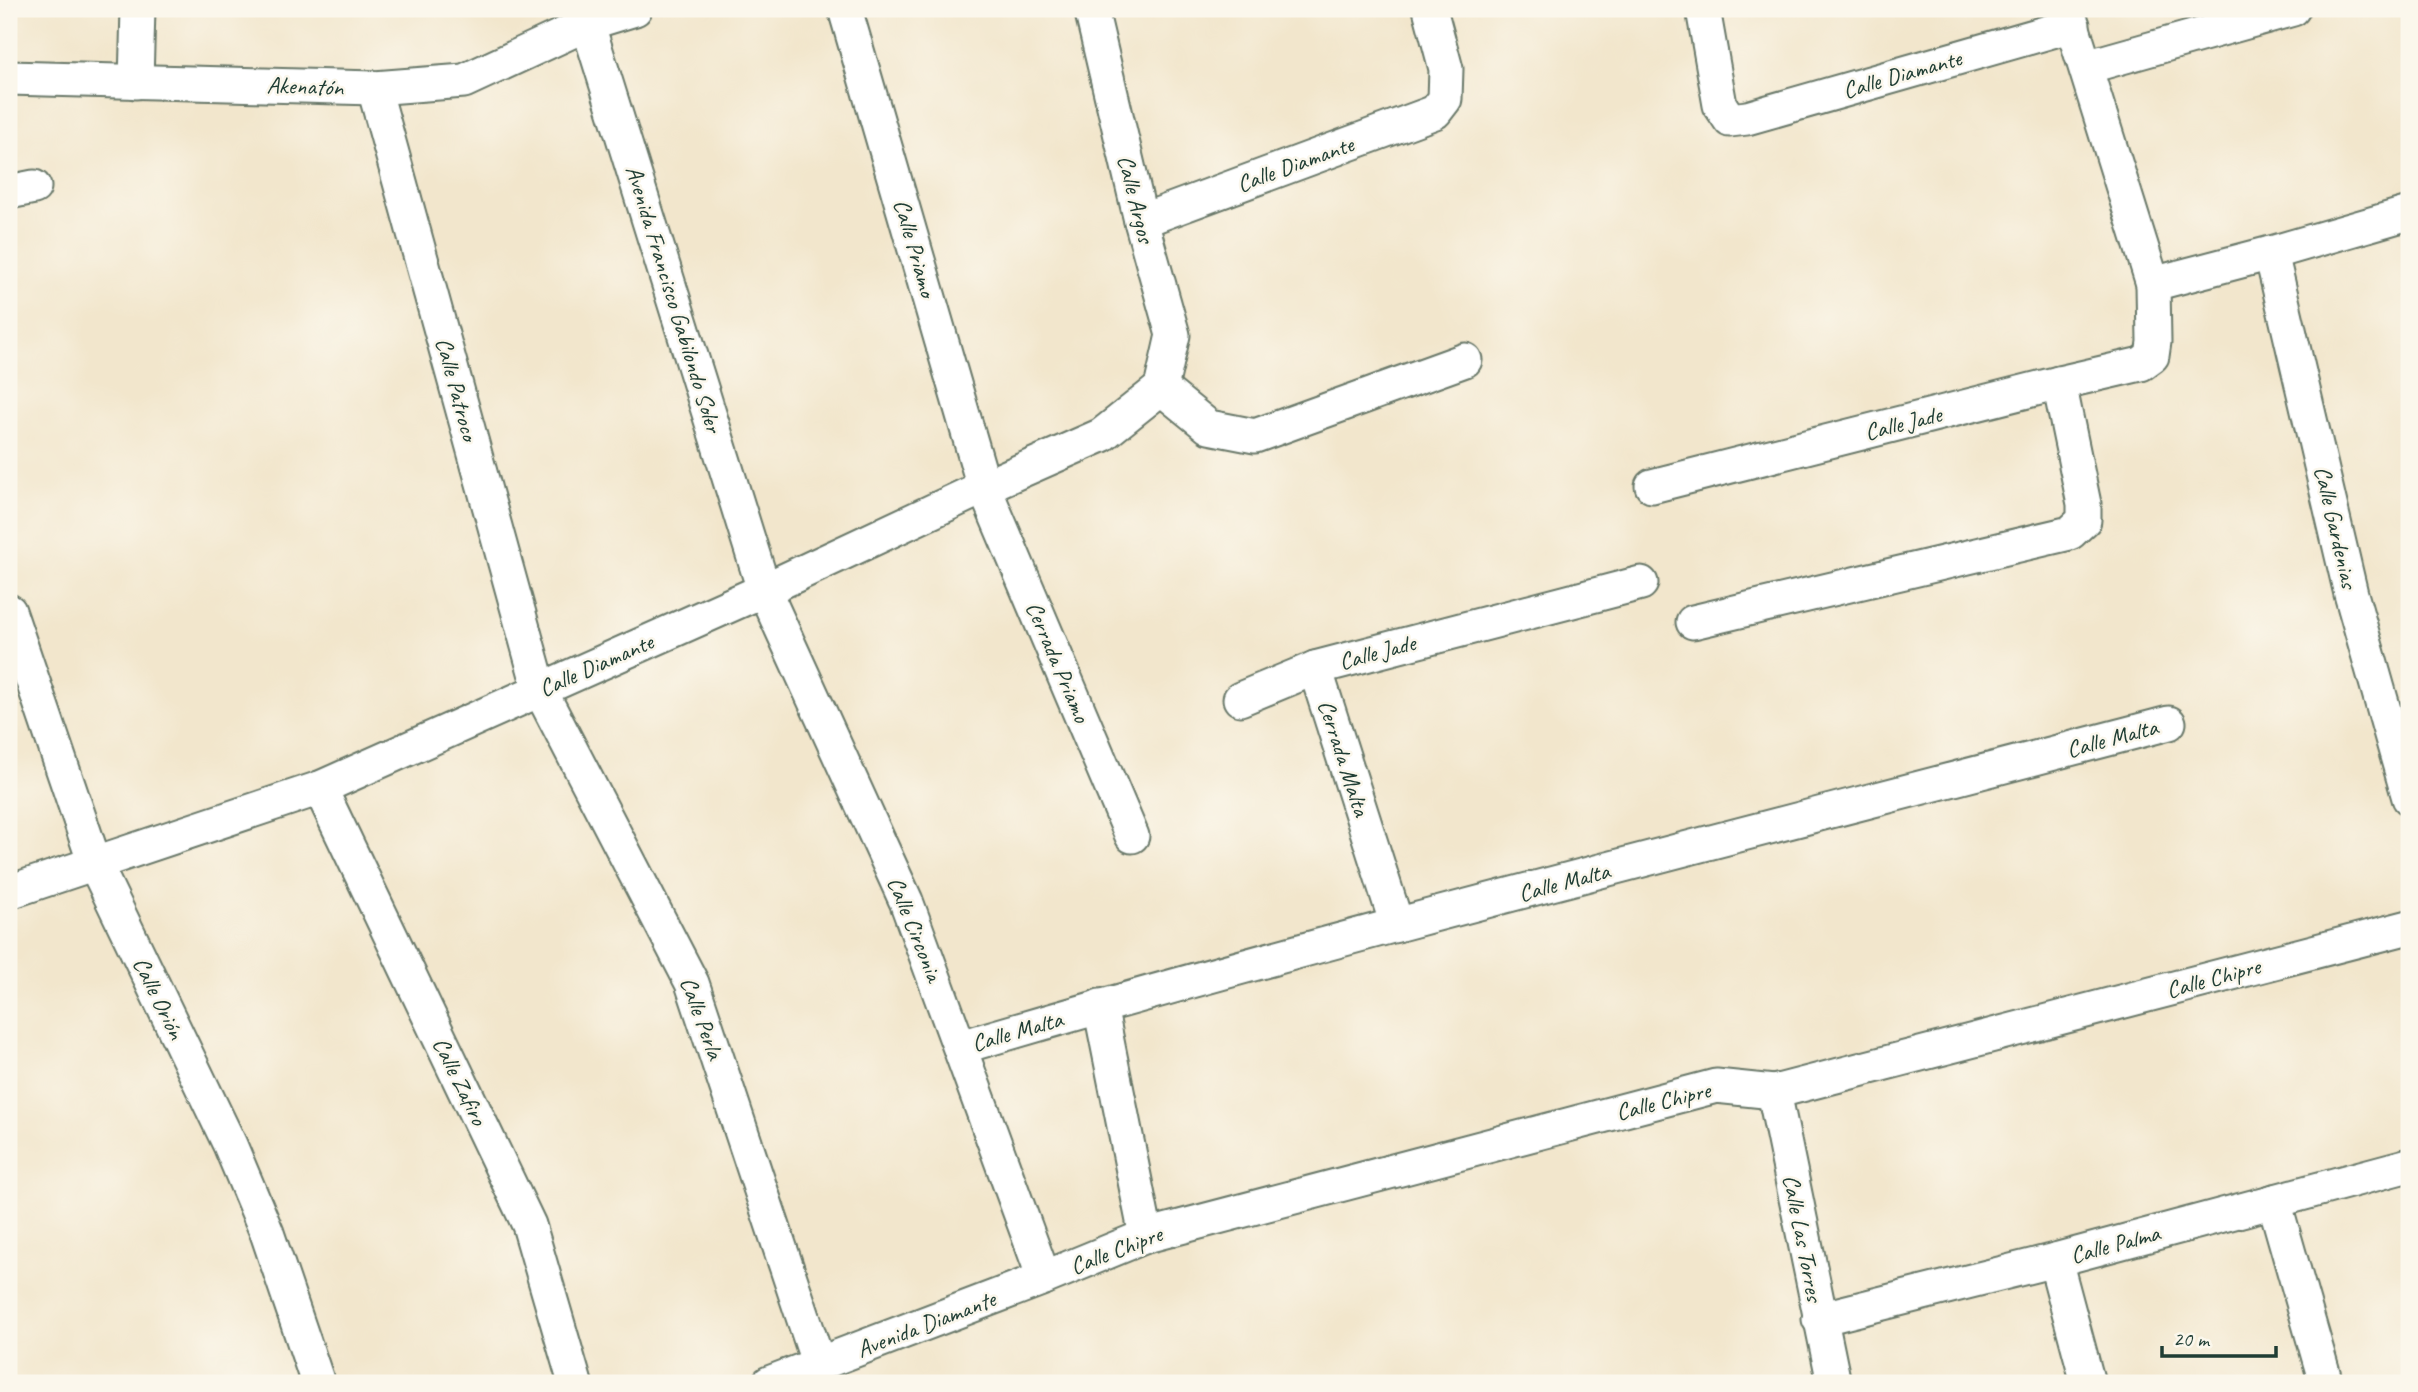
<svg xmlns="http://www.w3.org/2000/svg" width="2418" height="1392" font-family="Caveat,sans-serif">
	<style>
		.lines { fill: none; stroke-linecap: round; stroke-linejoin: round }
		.minor-casing { stroke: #697869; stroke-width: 37 }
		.minor { stroke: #fff; stroke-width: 33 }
		.labels { text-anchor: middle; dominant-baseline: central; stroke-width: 5; stroke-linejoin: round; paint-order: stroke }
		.street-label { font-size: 24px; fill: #1f3d34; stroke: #fbf7ec }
	</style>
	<rect width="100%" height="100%" fill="#fbf7ec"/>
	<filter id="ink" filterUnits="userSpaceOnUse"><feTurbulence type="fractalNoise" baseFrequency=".0143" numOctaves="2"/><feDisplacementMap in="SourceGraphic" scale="14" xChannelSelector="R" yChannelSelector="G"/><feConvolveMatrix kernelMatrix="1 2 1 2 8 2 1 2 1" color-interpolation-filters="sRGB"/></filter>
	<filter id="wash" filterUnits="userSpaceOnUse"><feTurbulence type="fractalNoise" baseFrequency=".00686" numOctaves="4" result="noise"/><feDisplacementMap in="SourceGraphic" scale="28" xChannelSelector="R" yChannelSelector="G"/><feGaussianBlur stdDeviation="1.57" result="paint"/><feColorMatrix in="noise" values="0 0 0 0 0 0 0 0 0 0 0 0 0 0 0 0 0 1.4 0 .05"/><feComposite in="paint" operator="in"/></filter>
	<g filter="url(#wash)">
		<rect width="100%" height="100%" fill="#f2e6cc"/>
	</g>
	<g filter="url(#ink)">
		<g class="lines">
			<g class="minor-casing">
				<g id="minor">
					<path d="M583,9l181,581 142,311 138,377"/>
					<path d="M845,9l139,478 148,349"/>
					<path d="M1091,9l50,212 32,114 -12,53"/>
					<path d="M1703,9l17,96 10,15 17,-2 326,-93"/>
					<path d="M2086,67l207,-58"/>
					<path d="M9,78l365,10 90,-7 125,-58 46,-14"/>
					<path d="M136,82l2,-73"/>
					<path d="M374,88l166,602 152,293 127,382"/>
					<path d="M9,192l25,-5"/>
					<path d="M1141,221l294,-109 10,-13 1,-30 -16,-60"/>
					<path d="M2271,253l80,341 58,204"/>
					<path d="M2153,284l118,-31 138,-40"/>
					<path d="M1161,388l48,39 46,9 210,-76"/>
					<path d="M1652,486l407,-103 82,-19 11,-8 2,-14 -1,-58 -86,-275"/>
					<path d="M9,611l86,253 135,281 37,88 51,150"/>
					<path d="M1693,622l377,-89 14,-13v-16l-25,-121"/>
					<path d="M1315,668l82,257"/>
					<path d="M1240,699l75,-31 326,-85"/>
					<path d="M320,788l209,437 46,158"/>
					<path d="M9,892l311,-104 444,-198 220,-103 118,-52 59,-47"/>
					<path d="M1100,1006l46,230"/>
					<path d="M961,1047c400,-118 805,-218 1208,-324"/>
					<path d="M1774,1092l60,291"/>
					<path d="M2274,1201l52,182"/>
					<path d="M2055,1260l33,123"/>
					<path d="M1819,1319l236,-59 354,-95"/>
					<path d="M769,1383l275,-105 102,-42 570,-150 58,6 635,-165"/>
				</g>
			</g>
			<use href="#minor" class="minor"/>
		</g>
	</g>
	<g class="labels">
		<g class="street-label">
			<text transform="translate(1902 74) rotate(-16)">Calle Diamante</text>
			<text transform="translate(305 86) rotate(2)">Akenatón</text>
			<text transform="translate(1295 164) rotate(-20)">Calle Diamante</text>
			<text transform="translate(1136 199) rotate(76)">Calle Argos</text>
			<text transform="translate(915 248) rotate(74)">Calle Priamo</text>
			<text transform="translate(674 299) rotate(73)">Avenida Francisco Gabilondo Soler</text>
			<text transform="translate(457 389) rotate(75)">Calle Patroco</text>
			<text transform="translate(1903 423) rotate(-14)">Calle Jade</text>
			<text transform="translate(2336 527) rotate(77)">Calle Gardenias</text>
			<text transform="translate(1377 652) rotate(-15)">Calle Jade</text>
			<text transform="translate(1058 662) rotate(67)">Cerrada Priamo</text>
			<text transform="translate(596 665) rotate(-24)">Calle Diamante</text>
			<text transform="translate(2112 738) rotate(-15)">Calle Malta</text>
			<text transform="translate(1344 758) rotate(72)">Cerrada Malta</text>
			<text transform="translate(1564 882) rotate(-15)">Calle Malta</text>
			<text transform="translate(915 929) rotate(68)">Calle Circonia</text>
			<text transform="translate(2213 978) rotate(-15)">Calle Chipre</text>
			<text transform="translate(159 998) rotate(64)">Calle Orión</text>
			<text transform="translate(702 1018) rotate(70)">Calle Perla</text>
			<text transform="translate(1017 1031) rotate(-16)">Calle Malta</text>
			<text transform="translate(460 1081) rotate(64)">Calle Zafiro</text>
			<text transform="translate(1663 1101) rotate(-14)">Calle Chipre</text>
			<text transform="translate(1803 1238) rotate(79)">Calle Las Torres</text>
			<text transform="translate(2115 1244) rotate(-15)">Calle Palma</text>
			<text transform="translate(1116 1250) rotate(-21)">Calle Chipre</text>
			<text transform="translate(926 1324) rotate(-21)">Avenida Diamante</text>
		</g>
	</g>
	<rect width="2418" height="1392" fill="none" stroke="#fbf7ec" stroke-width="35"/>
	<path d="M2162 1346v10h114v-10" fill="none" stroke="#1f3d34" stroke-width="3.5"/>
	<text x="2173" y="1346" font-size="21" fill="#1f3d34" stroke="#fbf7ec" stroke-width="5" paint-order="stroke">20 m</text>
</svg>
